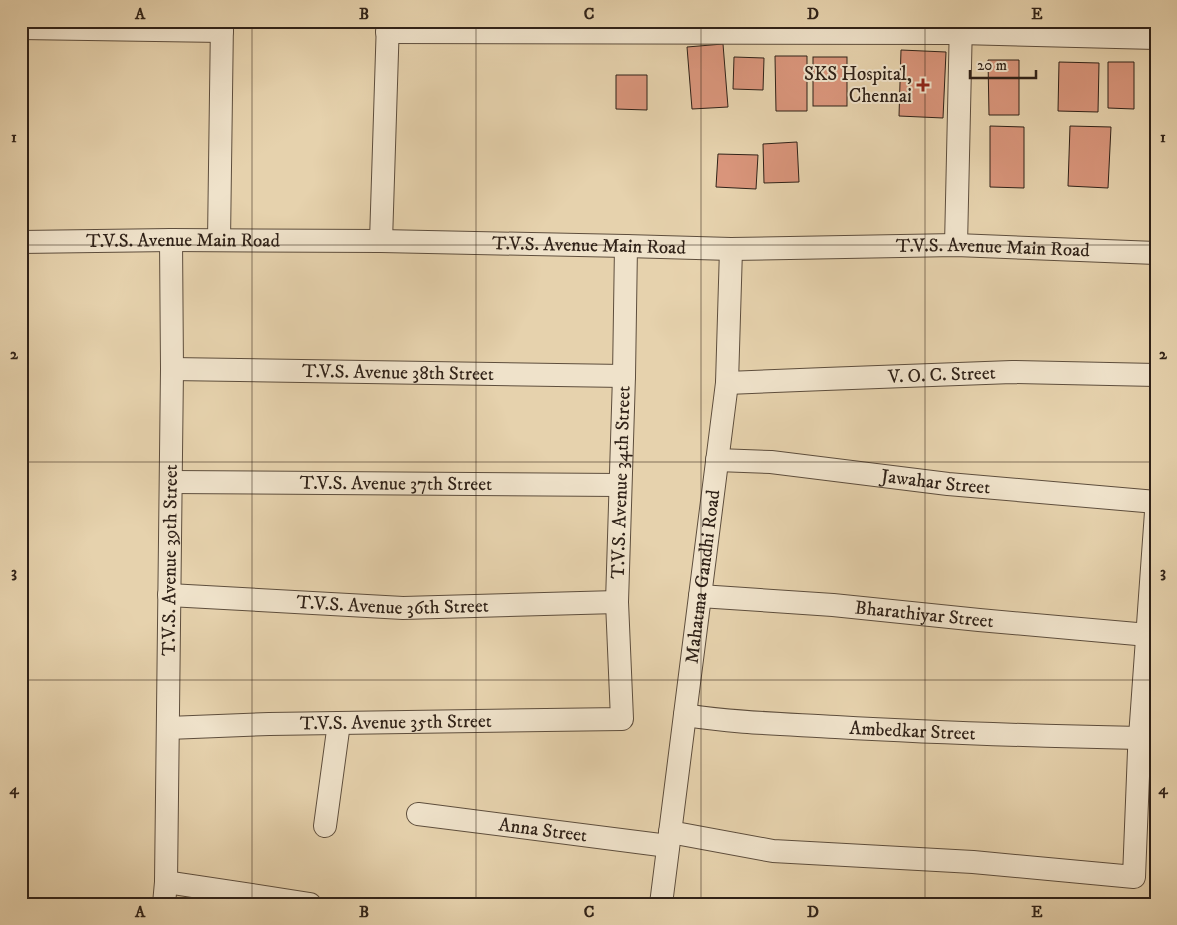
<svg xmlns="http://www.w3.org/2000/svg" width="1177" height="925" font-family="'IM FELL DW Pica',serif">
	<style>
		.building { fill: #d9957b; stroke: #302218 }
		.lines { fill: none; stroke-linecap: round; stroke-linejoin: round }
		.street-casing { stroke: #5e4e3d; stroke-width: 24 }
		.street { stroke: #efe2ca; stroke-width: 22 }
		.grid { fill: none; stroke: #302218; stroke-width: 1; stroke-opacity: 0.55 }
		.poi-dot { fill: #8f2418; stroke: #efe2ca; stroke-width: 2 }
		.labels { text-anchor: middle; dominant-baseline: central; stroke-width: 4; stroke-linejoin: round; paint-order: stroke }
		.poi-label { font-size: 19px; fill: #302218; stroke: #efe2ca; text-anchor: end }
		.street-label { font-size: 19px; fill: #302218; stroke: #efe2ca }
		.neatline { fill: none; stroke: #302218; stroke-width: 2 }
		.grid-label { font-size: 16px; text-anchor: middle; font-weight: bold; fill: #302218 }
	</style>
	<rect width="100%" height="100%" fill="#e6d2ad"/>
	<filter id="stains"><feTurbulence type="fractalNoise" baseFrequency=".004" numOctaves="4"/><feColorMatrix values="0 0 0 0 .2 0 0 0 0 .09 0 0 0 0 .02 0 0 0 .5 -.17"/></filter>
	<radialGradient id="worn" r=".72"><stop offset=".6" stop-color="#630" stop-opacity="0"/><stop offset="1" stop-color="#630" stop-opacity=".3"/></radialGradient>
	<g class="building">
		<path d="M723,44l5,63 -36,2 -5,-62z"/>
		<path d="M901,50l45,2 -3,66 -44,-2z"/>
		<path d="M775,56h32v55h-31z"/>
		<path d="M734,57l30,1 -1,32 -30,-1z"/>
		<rect x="813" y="57" width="34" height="49"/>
		<path d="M988,60h31v55h-30z"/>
		<path d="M1059,62l40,1 -1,49 -40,-1z"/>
		<path d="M1108,62h26v47l-26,-1z"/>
		<path d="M616,75h31v35l-31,-1z"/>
		<path d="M990,126l34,1v61l-34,-1z"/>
		<path d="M1070,126l41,1 -3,61 -40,-2z"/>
		<path d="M797,142l2,40 -35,1 -1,-39z"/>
		<path d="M718,154l40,1 -2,34 -40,-2z"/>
	</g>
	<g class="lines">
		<g class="street-casing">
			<g id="street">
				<path d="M21,28l201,3"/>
				<path d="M387,32l573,1 196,5"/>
				<path d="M219,240l3,-219"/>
				<path d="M381,241l7,-220"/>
				<path id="s1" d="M21,242l150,-2 210,1 245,5 105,3 225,-4 200,8"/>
				<path d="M956,245l5,-224"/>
				<path id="s2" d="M172,369l452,7"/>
				<path id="s3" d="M727,383l98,-4 187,-7 144,3"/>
				<path id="s4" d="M717,460l54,2 177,22 208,18"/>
				<path id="s5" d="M171,482l449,3"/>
				<path id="s6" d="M169,595l234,13 214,-6"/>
				<path id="s7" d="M700,596l133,9 146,15 169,15"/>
				<path id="s8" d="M685,715c50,8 101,9 151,12 102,6 203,9 304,11"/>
				<path id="s9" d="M168,728l101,-4 353,-5 -5,-117 7,-226 2,-130"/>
				<path id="s10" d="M418,814l250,32"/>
				<path d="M325,826l14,-103"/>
				<path d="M670,832l103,19 200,11 161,15 5,-126 17,-239"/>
				<path d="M166,882l144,22"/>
				<path id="s11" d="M164,904l2,-22 6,-513 -1,-129"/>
				<path id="s12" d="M661,904l66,-521 4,-134"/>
			</g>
		</g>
		<use href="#street" class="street"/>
	</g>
	<path class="grid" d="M252,21v883M476,21v883M701,21v883M925,21v883M21,245h1135M21,462h1135M21,680h1135"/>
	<path class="poi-dot" d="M920.5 77.5h5v5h5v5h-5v5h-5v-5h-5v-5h5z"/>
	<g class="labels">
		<g class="poi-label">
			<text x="912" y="74">SKS Hospital,<tspan x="912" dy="22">Chennai</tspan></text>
		</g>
		<g class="street-label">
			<text stroke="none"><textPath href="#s1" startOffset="162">T.V.S. Avenue Main Road</textPath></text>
			<text stroke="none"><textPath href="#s1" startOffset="568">T.V.S. Avenue Main Road</textPath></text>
			<text stroke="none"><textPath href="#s1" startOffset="972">T.V.S. Avenue Main Road</textPath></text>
			<text stroke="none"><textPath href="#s2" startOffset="226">T.V.S. Avenue 38th Street</textPath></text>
			<text stroke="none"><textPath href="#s3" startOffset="215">V. O. C. Street</textPath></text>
			<text stroke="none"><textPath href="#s9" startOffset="691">T.V.S. Avenue 34th Street</textPath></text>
			<text stroke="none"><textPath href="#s4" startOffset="220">Jawahar Street</textPath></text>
			<text stroke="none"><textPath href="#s5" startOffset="225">T.V.S. Avenue 37th Street</textPath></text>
			<text stroke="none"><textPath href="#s11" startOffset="344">T.V.S. Avenue 39th Street</textPath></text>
			<text stroke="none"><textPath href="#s12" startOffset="330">Mahatma Gandhi Road</textPath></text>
			<text stroke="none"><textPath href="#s6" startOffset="224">T.V.S. Avenue 36th Street</textPath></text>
			<text stroke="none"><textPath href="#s7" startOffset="225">Bharathiyar Street</textPath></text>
			<text stroke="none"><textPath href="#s9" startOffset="228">T.V.S. Avenue 35th Street</textPath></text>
			<text stroke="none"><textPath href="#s8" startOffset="228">Ambedkar Street</textPath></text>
			<text stroke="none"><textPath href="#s10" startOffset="126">Anna Street</textPath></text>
		</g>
	</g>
	<rect width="1177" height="925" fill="none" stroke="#e6d2ad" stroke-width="55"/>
	<path d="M970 70v8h66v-8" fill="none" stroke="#302218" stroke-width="2.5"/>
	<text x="977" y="70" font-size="15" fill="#302218" stroke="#efe2ca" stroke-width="4" paint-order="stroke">20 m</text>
	<rect x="28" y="28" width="1122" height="870" class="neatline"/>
	<g class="grid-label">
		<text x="140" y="19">A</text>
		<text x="364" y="19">B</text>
		<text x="589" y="19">C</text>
		<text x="813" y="19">D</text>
		<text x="1037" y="19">E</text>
		<text x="14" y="142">1</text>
		<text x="1163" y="142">1</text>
		<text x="14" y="359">2</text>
		<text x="1163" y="359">2</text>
		<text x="14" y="577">3</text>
		<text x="1163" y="577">3</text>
		<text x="14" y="794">4</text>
		<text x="1163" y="794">4</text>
		<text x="140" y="917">A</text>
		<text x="364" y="917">B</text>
		<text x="589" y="917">C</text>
		<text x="813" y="917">D</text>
		<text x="1037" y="917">E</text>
	</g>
	<rect width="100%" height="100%" filter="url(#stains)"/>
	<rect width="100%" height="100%" fill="url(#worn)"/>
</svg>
